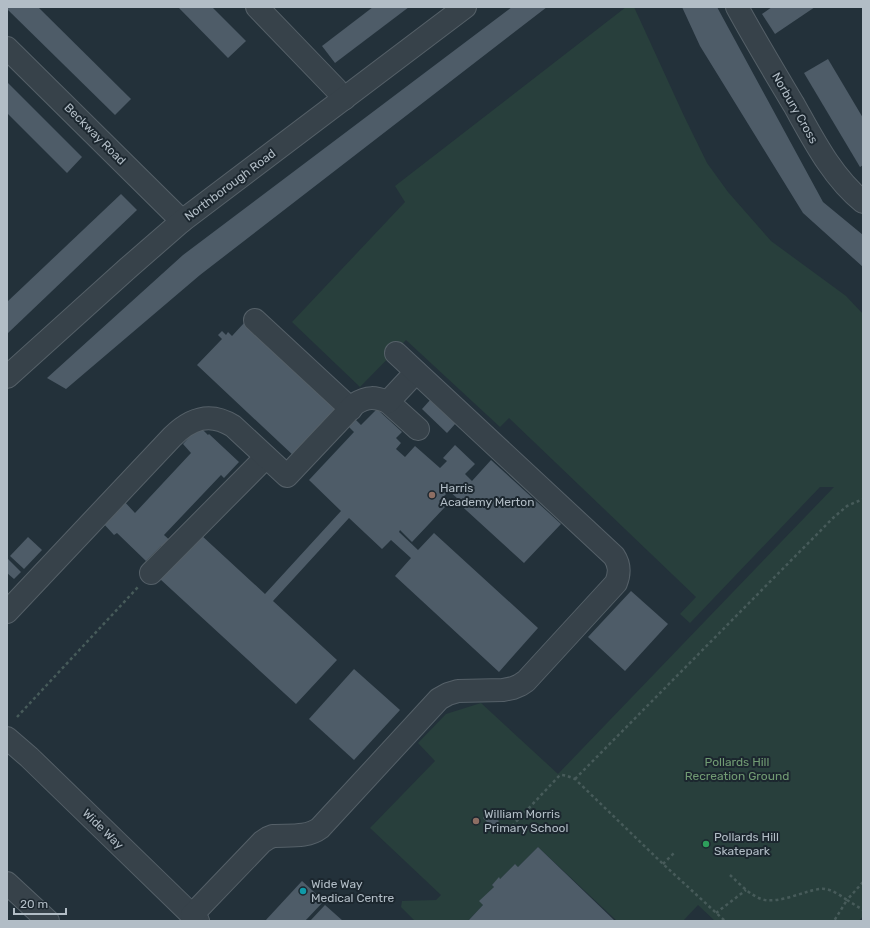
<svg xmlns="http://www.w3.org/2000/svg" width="870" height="928" font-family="Rubik,sans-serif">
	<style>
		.green { fill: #283f3c }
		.building { fill: #4e5c68 }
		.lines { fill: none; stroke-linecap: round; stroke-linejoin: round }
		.minor-casing { stroke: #556068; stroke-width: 24 }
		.path { stroke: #475b5a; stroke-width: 2.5; stroke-dasharray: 3 3; stroke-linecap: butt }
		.minor { stroke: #37424a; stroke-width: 22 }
		.education-dot { fill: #8d6e63; stroke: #1c272f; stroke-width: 1.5 }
		.leisure-dot { fill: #2e9e5b; stroke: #1c272f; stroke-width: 1.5 }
		.culture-dot { fill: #0f9aa8; stroke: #1c272f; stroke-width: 1.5 }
		.labels { text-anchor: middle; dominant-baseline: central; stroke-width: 4; stroke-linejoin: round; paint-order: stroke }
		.street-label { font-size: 12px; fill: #b2bdc6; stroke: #1c272f }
		.poi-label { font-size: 12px; fill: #b2bdc6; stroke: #1c272f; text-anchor: start }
		.park-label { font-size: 12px; fill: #719b73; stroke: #1c272f }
	</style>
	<rect width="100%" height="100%" fill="#23313a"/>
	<path class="green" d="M626,7h8l50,109 23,47 21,29 43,49 75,55 17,18v602l-4,5h-144l-17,-16 -15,16h-66l-79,-74 -20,20 -3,-3 -15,15 -1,-1 -7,7 2,2 -14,14 3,4 -15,16h-53l-14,-14 1,-6 34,-1 5,-5 -71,-67 65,-67 -17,-18 28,-29 35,-11 77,71 276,-287h-14l-130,136 -10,-9 16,-17 -187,-179 -9,9 -94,-87 -46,47 -68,-65 113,-120 -10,-16z"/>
	<g class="building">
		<path d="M7,7h31l93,92 -16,16 -108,-106z"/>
		<path d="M178,7h34l34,34 -18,17z"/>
		<path d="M373,7h36l-74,56 -13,-17z"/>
		<path d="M512,7h35l-347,268 -134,114 -19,-11 136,-123z"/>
		<path d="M682,7h35l106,195 40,33v32l-60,-54 -103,-167z"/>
		<path d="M772,7h43l-40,27 -13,-20z"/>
		<path d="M828,59l35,59v47l-3,2 -56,-94z"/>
		<path d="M7,82l75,75 -15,16 -60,-60z"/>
		<path d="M121,194l16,16 -130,124v-32z"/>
		<path d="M244,323l94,89 -43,45 -98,-92 25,-26 -4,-4 4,-4 4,4 2,-3 4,4z"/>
		<path d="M431,399l25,24 -9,10 -25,-24z"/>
		<path d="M377,409l25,23 -6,6 5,5 -5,6 9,8 10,-11 25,22 7,-7 -4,-3 12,-13 20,19 -10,10 7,7 19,-21 70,64 -37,39 -69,-63 2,-2 -8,-7 -10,10 6,6 -33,35 -12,-12 -1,2 19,18 16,-17 104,95 -39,44 -104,-96 16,-18 -20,-18 -9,9 -33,-31 -76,83 64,59 -41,44 -136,-125 2,-32 -1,-1 -15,15 -29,-28 -3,2 -12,-13 21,-22 12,13 56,-60 -8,-9 16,-18 9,9 1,-1 30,28 -15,16 -3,-3 -57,60 20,18 17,-18 64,59 76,-83 -32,-31 45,-48 -9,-9 7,-7 9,9z"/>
		<path d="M28,537l14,13 -18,19 -14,-13z"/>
		<path d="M7,558l14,14 -7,7 -7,-6z"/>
		<path d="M631,591l37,33 -43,47 -37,-34z"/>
		<path d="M354,669l46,41 -46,50 -45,-41z"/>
		<path d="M489,812l10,9 -6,7 -10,-10z"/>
		<path d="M538,847l77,74h-147l15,-16 -4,-4 15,-14 -2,-2 7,-8 1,2 15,-15 3,3z"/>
		<path d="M302,881l22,20 -19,20h-40z"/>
		<path d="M325,905l18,16h-33z"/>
	</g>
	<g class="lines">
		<g class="minor-casing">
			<g id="minor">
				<path d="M257,7l79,82 8,10"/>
				<path d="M737,7c18,33 38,66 57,98 19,34 38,72 69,97"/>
				<path d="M7,48l175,173"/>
				<path d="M255,320l96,89"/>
				<path d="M7,377l121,-109 54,-47 283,-214"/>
				<path d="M388,402l30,27"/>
				<path d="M151,573l115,-116"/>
				<path d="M7,612l165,-175c18,-18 37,-26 61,-11l54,50 68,-72c13,-8 20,-7 33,-2l28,-30"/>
				<path d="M7,738l22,19 169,164"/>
				<path d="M7,883l41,38"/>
				<path d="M192,915l70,-73 6,-4 5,-2c16,-1 34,2 47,-8l119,-129 9,-5 10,-3 45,-1 10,-2 7,-3 6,-4 90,-98c4,-10 4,-18 -2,-27l-218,-203"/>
			</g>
		</g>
		<g class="path">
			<path d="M17,717l122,-131"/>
			<path d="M575,779l258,-261 14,-12 16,-7"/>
			<path d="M512,826l48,-51c6,0 10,2 15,4l88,85 62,57"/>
			<path d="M663,864l11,-11"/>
			<path d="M730,875c10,9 21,22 35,25 14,2 31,-5 45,-9 5,-1 11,-3 15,-2 8,1 16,7 22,11l-13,21"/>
			<path d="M863,882l-16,18 16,10"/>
			<path d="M716,913l30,-23"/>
		</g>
		<use href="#minor" class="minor"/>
	</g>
	<g class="education-dot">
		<circle cx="432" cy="495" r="4"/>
		<circle cx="476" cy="821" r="4"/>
	</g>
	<circle class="leisure-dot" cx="706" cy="844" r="4"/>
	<circle class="culture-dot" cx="303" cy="891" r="4"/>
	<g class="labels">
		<g class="street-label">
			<text transform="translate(795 108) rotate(60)">Norbury Cross</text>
			<text transform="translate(95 134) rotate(45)">Beckway Road</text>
			<text transform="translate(230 185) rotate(-37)">Northborough Road</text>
			<text transform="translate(103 829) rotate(44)">Wide Way</text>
		</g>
		<g class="poi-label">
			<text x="440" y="488">Harris<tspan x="440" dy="14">Academy Merton</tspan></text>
			<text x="484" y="814">William Morris<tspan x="484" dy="14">Primary School</tspan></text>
			<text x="714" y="837">Pollards Hill<tspan x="714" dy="14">Skatepark</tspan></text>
			<text x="311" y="884">Wide Way<tspan x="311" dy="14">Medical Centre</tspan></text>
		</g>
		<g class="park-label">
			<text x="737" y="762">Pollards Hill<tspan x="737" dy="14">Recreation Ground</tspan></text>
		</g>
	</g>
	<rect width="870" height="928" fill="none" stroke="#b2bdc6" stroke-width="16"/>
	<path d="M14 908v6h52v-6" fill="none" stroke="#b2bdc6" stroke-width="2"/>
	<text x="20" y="908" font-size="12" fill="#b2bdc6" stroke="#1c272f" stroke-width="3" paint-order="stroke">20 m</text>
</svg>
